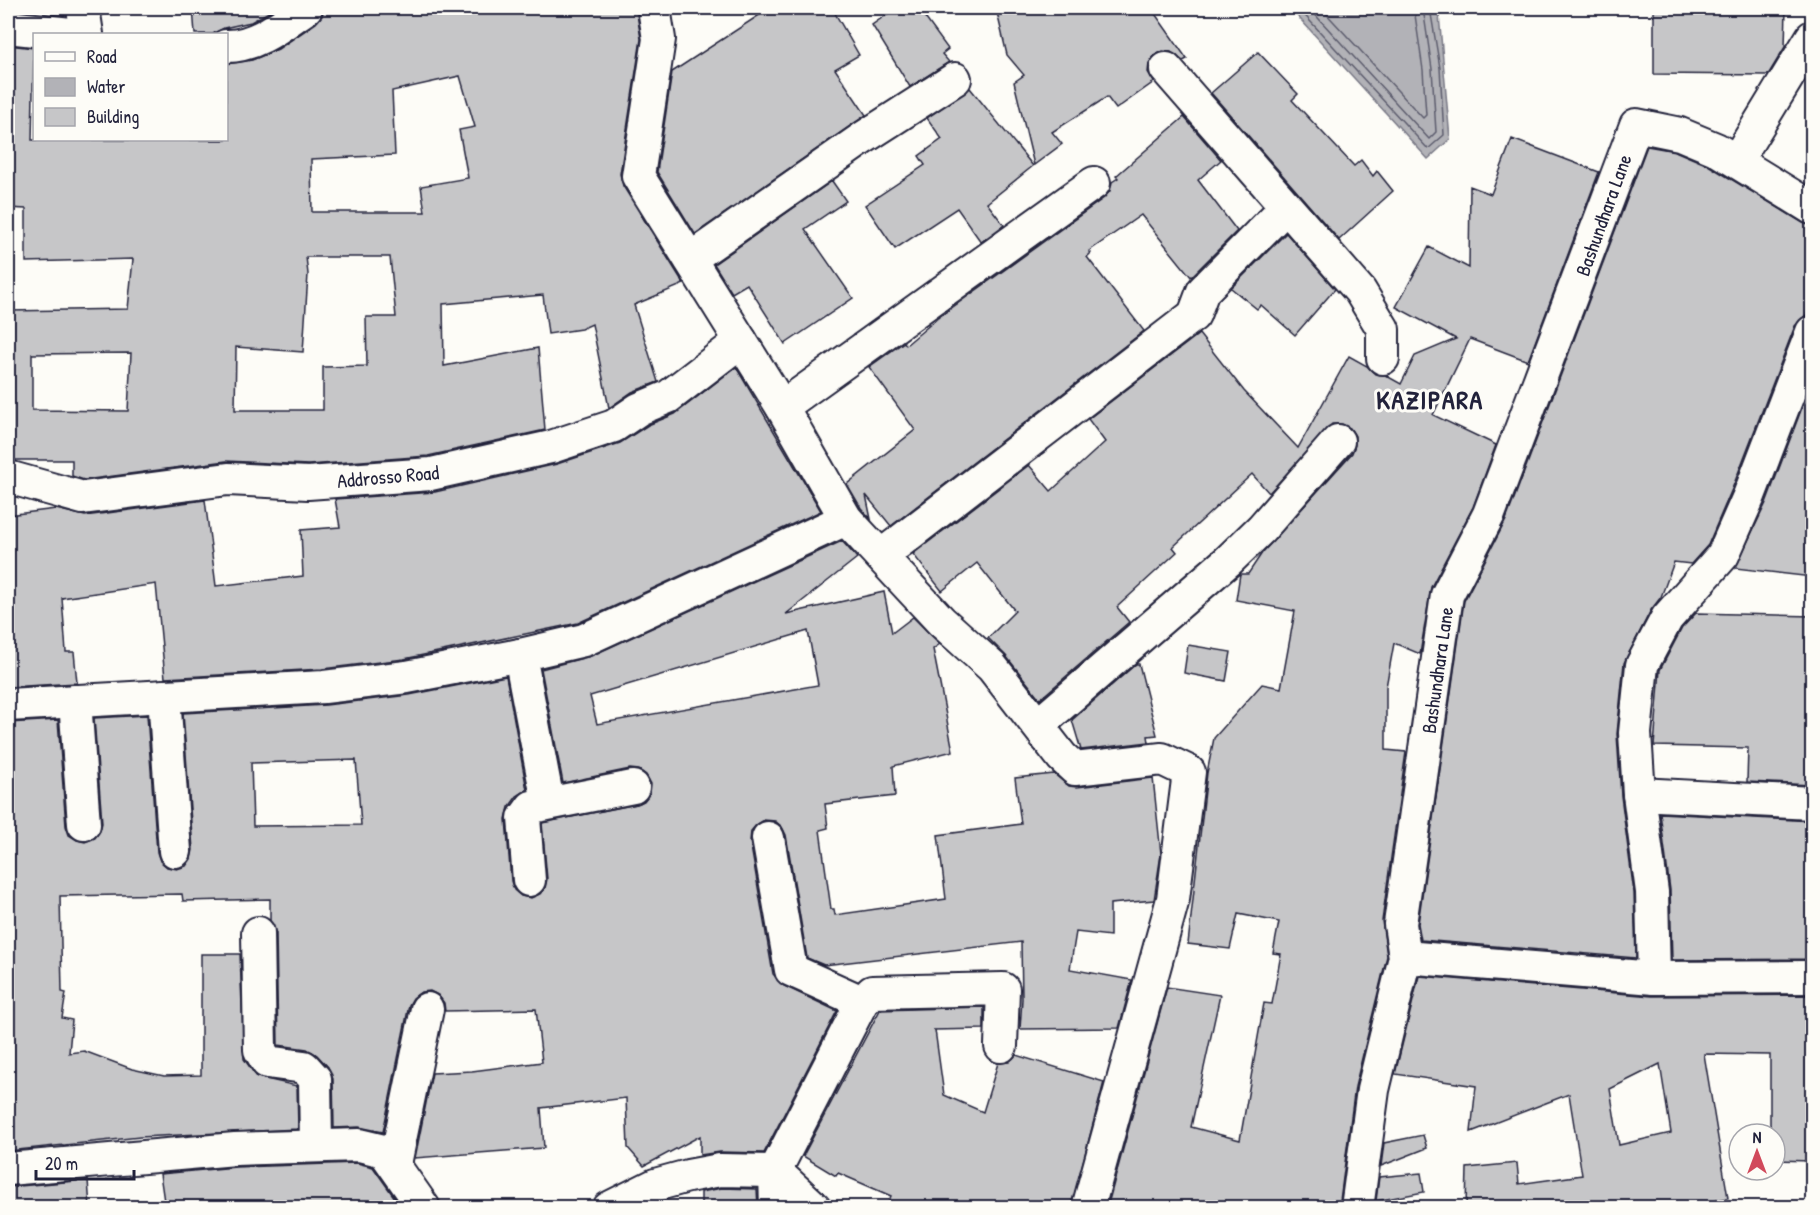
<svg xmlns="http://www.w3.org/2000/svg" width="1820" height="1215" font-family="'Patrick Hand',sans-serif">
	<style>
		.water { fill: #b2b2b7; stroke: #787885; stroke-width: 1.5 }
		.lines { fill: none; stroke-linecap: round; stroke-linejoin: round }
		.shore { stroke: #5c5c6d; stroke-width: 1.5 }
		.building { fill: #c6c6c8; stroke: #22223b; stroke-width: 1.5; fill-rule: evenodd }
		.street-casing { stroke: #22223b; stroke-width: 36 }
		.street { stroke: #fdfcf7; stroke-width: 32 }
		.labels { text-anchor: middle; dominant-baseline: central; stroke-width: 6; stroke-linejoin: round; paint-order: stroke }
		.street-label { font-size: 20px; fill: #22223b; stroke: #fdfcf7 }
		.district-label { font-size: 26px; font-weight: bold; letter-spacing: 1.5px; fill: #22223b; stroke: #fdfcf7 }
	</style>
	<rect width="100%" height="100%" fill="#fdfcf7"/>
	<filter id="ink" filterUnits="userSpaceOnUse"><feTurbulence type="fractalNoise" baseFrequency=".0167" numOctaves="2"/><feDisplacementMap in="SourceGraphic" scale="12" xChannelSelector="R" yChannelSelector="G"/><feConvolveMatrix kernelMatrix="1 2 1 2 8 2 1 2 1" color-interpolation-filters="sRGB"/></filter>
	<g filter="url(#ink)">
		<path class="water" d="M1290,8h145l4,7 11,124 -22,20z"/>
		<g class="lines">
			<g class="shore">
				<path d="M1298,8l130,141 16,-14 -4,-67 -10,-60"/>
				<path d="M1309,8l120,131 7,-7 -4,-63 -9,-61"/>
				<path d="M1321,8l102,110 3,-3 -3,-45 -9,-62"/>
			</g>
		</g>
		<g class="building">
			<path d="M193,8h83l-25,14 -27,6 -11,6h-18z"/>
			<path d="M324,8h312l5,31 -21,135 3,12 61,98 -50,21 24,77 -26,10 -23,16 -17,-84 -11,5 -33,5 -5,-39 -100,9 1,62 94,-18 7,82 -117,26 -120,9 -82,-4 -142,19 -12,-4v-16h-64v-149l120,-2 5,-50 -107,3v-53l-18,-1v-163l26,3 -2,92h194v-76l26,-4 26,-11 38,-26 6,-7zM460,76l15,51 -16,3 9,48 -47,8 4,26h-113l-1,-53 84,-4 -3,-64zM306,257h84l6,60h-30l1,49 -44,1v43h-88l1,-63 67,5 5,-78zM131,353l-3,58 -96,-1v-56z"/>
			<path d="M770,8h62l27,47 -24,14 31,46 -171,119 -38,-62 15,-100z"/>
			<path d="M896,8h22l30,41 -6,5 7,8 -39,25 -38,-62z"/>
			<path d="M996,8h155l36,51 -4,2 -12,-9 -8,-1 -8,4 -6,8 -1,9 6,10 -38,27 -9,-12 -55,35 10,12 -28,21 -20,-83 10,-7 -17,-20z"/>
			<path d="M1654,8h132l-1,39 -17,28 -114,-1z"/>
			<path d="M1258,52l40,42 -6,6 62,66 7,-6 12,16 4,-5 16,20 -54,49 -128,-147z"/>
			<path d="M970,88l63,78 -46,37 17,22 -23,17 -24,-34 -62,41 -30,-44 60,-40 -6,-9 23,-17 -15,-21z"/>
			<path d="M1184,117l37,43 -23,20 39,51 -46,46 -50,-62 -52,36 2,2 -4,4 57,74 -253,195 -25,-31 5,24 -10,-11 -14,-24 68,-54 -46,-63 35,-25 2,3 33,-28 165,-119 6,-7 2,-9 6,-4 -2,-2z"/>
			<path d="M1512,139l87,33 -71,189 -58,-22 -37,76 63,30 -23,62 -42,80 -11,67 -26,-11 -8,44v63l20,2 -24,169 5,35 -32,131 -16,121h-232l60,-221 53,8 -29,132 49,13 24,-137 8,1 9,-50 -8,-1 6,-31 -41,-8 -8,35 -42,-5 19,-171 7,-35 48,-54 19,4 14,-77 -59,-11 4,-26h8l14,-21 90,-100 3,-8v-9l-5,-8 -8,-4h-10l-63,69 -17,-19 -79,73 4,5 -60,55 12,15 -89,77 -34,-43 -18,-18 27,-27 -38,-48 -35,28 -29,-37 116,-89 22,26 54,-49 -17,-23 111,-85 45,57 54,57 51,-92 18,10 8,8 10,1 16,9 14,-28 41,-17 -60,-32 33,-60 40,21 1,-82 21,8z"/>
			<path d="M1647,146l28,5 33,14 95,58 9,3v73l-6,16 -11,11 -63,163 -24,56 -17,19 -17,-2 -13,35 -10,13 -27,53 -7,71 4,62 13,97 2,65 -215,-18 -3,-16 46,-323 42,-81z"/>
			<path d="M832,181l14,20 -41,28 48,69 -68,46 -38,-60 -15,9 -18,-29z"/>
			<path d="M1286,233l49,56 -40,46 -34,-30 -4,4 -26,-21z"/>
			<path d="M736,367l85,144 -243,112 -174,36 -82,10 -157,9 -9,-94 -94,14 4,54h8l3,31 -69,4v-172l48,-6 29,7 120,-16 11,86 87,-10 -2,-46 39,-3 -5,-28 100,-7 122,-28 63,-21 28,-18 27,-11z"/>
			<path d="M1812,381v196l-77,-9 31,-65z"/>
			<path d="M842,541l15,17 -71,56 98,-22 8,41 21,-16 27,27 -7,5 20,102 -60,15 2,30 -70,8 3,24 -8,2 11,79h3l1,6 111,-16 -8,-64 83,-11 -6,-46 39,-4 15,12 8,1 76,-9 8,76 -7,46 -44,4v32l-34,-4 -6,37 62,11 -13,48 -99,1 2,-30 -1,-57 -197,23 -17,-7 -21,-123 -4,-8 -7,-6 -11,-1 -8,5 -5,6 -1,10 23,133 11,12 53,25 -73,142 -44,-1 -20,3v-19l-56,30 -16,-18 -2,-50 -85,10 3,40 -129,10 17,-85 40,-2 70,-9 -6,-53 -91,2 -1,-8 -6,-8 -8,-4 -9,1 -8,6 -4,7 -26,127 -24,-5 -25,1 -1,-49 -5,-12 -11,-12 -10,-6 -29,-4 -2,-112 -6,-12v-22l-87,2 -1,-7 -122,2 2,96 4,1 -4,25 10,2 -3,33 15,-2 48,18 32,7 37,-1v-121h39l4,105 13,18 40,9 1,43 -158,8 -132,14v-428l50,-3 8,106 3,9 8,5 8,2 10,-4 5,-7 2,-8 -8,-105 53,-3 10,137 3,9 7,6 10,2 9,-3 5,-7 2,-9 -10,-137 143,-8 83,-10 97,-19 21,114 -10,6 -8,11 -3,12 5,62 3,9 7,6 10,2 9,-4 5,-6 2,-9 -5,-56 95,-19 7,-3 6,-8 1,-9 -5,-9 -7,-5 -9,-1 -67,14 -22,-114 50,-13zM808,631l10,54 -221,39 -7,-28zM356,760l5,65 -108,1 -2,-63z"/>
			<path d="M1696,613l116,3v169l-65,-3 1,-34 -94,-2 6,-76 22,-42z"/>
			<path d="M1188,645l43,7 -5,29 -42,-8z"/>
			<path d="M1136,664h3l18,71 -9,1 1,6 -68,8 -9,-30z"/>
			<path d="M1660,813l152,8v138l-140,1 -2,-70z"/>
			<path d="M1419,976l233,20 160,-1v166l-37,-1v-26h-5v-79l-66,-1 24,144 -52,10h-210l1,-40 50,-5 2,21 63,-9 -13,-81 -98,38 5,-46 -81,-12zM1660,1064l11,69 -52,12 -9,-56z"/>
			<path d="M984,1007v22l-51,1h2l9,65 39,17 15,-49 11,-1 7,-7 88,27 -33,126h-185l5,-12 -53,-23 -2,3 -33,-20 77,-146z"/>
			<path d="M1423,1135l4,13 -46,18 3,-23z"/>
			<path d="M357,1163l16,4 29,41h-237l-5,-34 76,-7z"/>
			<path d="M1421,1173l3,19 -48,9 3,-24z"/>
			<path d="M88,1180l2,28h-82v-21z"/>
			<path d="M722,1188l35,1 1,19h-57v-16z"/>
		</g>
		<g class="lines">
			<g class="street-casing">
				<g id="street">
					<path d="M83,8l4,26"/>
					<path d="M654,8l5,31 -21,137 144,231 64,112 95,102 51,46 70,90 13,12 87,-10 27,13 -16,127 -85,309"/>
					<path d="M8,27l62,7"/>
					<path d="M226,46c30,1 57,-22 80,-38"/>
					<path d="M1166,69l194,222 23,38v29"/>
					<path d="M1737,160l75,-123"/>
					<path d="M690,259l173,-121 92,-59"/>
					<path d="M782,407l312,-224"/>
					<path d="M8,477l75,21 145,-19 80,4 123,-9 120,-27 63,-21 25,-17 29,-12 73,-56"/>
					<path d="M881,556l313,-241 9,-24 83,-84"/>
					<path d="M520,655l28,147"/>
					<path d="M164,696l11,155"/>
					<path d="M75,701l9,123"/>
					<path d="M8,705l316,-18 83,-10 113,-22 64,-15 262,-121"/>
					<path d="M1038,725l190,-164 33,-32 77,-88"/>
					<path d="M1639,794l173,9"/>
					<path d="M768,838l23,132 71,32"/>
					<path d="M529,880l-5,-62 8,-11 101,-20"/>
					<path d="M258,933l2,117 7,12 37,5 11,12 1,66"/>
					<path d="M1405,957l249,21 158,-1"/>
					<path d="M1654,978l-2,-86 -13,-98 -4,-61 7,-68 25,-47 56,-63 26,-59 63,-164"/>
					<path d="M395,1164l32,-155"/>
					<path d="M8,1169l227,-20 124,-4 25,6 40,57"/>
					<path d="M609,1208l46,-23 33,-9 32,-6 55,1 40,37"/>
					<path d="M776,1208l-1,-37 87,-169 10,-10 131,-3 -2,57"/>
					<path d="M1357,1208l16,-118 32,-133 -5,-33 47,-329 42,-81 147,-389 44,9 36,15 96,59"/>
				</g>
			</g>
			<use href="#street" class="street"/>
		</g>
	</g>
	<g class="labels">
		<g class="street-label">
			<text transform="translate(1603 215) rotate(-70)">Bashundhara Lane</text>
			<text transform="translate(388 476) rotate(-5)">Addrosso Road</text>
			<text transform="translate(1437 670) rotate(-82)">Bashundhara Lane</text>
		</g>
		<g class="district-label">
			<text x="1430" y="399">KAZIPARA</text>
		</g>
	</g>
	<rect width="1820" height="1215" fill="none" stroke="#fdfcf7" stroke-width="30"/>
	<rect x="15" y="15" width="1790" height="1185" fill="none" stroke="#22223b" stroke-width="2" filter="url(#ink)"/>
	<rect x="33" y="33" width="195" height="108" fill="#fdfcf7" stroke="#a5a5ac" stroke-width="1.5"/>
	<rect x="45" y="52" width="30" height="9" fill="#fdfcf7" stroke="#a5a5ac" stroke-width="1.5"/>
	<text x="87" y="63" font-size="18" fill="#22223b">Road</text>
	<rect x="45" y="78" width="30" height="18" fill="#b2b2b7" stroke="#a5a5ac" stroke-width="1.5"/>
	<text x="87" y="93" font-size="18" fill="#22223b">Water</text>
	<rect x="45" y="108" width="30" height="18" fill="#c6c6c8" stroke="#a5a5ac" stroke-width="1.5"/>
	<text x="87" y="123" font-size="18" fill="#22223b">Building</text>
	<g transform="translate(1757 1152)"><circle r="28" fill="#fdfcf7" stroke="#a5a5ac" stroke-width="1.5"/>
	<path d="M0-4.5L10 22L0 15L-10 22Z" fill="#d1495b"/>
	<text y="-9" font-size="16" font-weight="bold" text-anchor="middle" fill="#22223b">N</text>
	</g>
	<path d="M36 1170v9h98v-9" fill="none" stroke="#22223b" stroke-width="3"/>
	<text x="45" y="1170" font-size="18" fill="#22223b" stroke="#fdfcf7" stroke-width="4.5" paint-order="stroke">20 m</text>
</svg>
